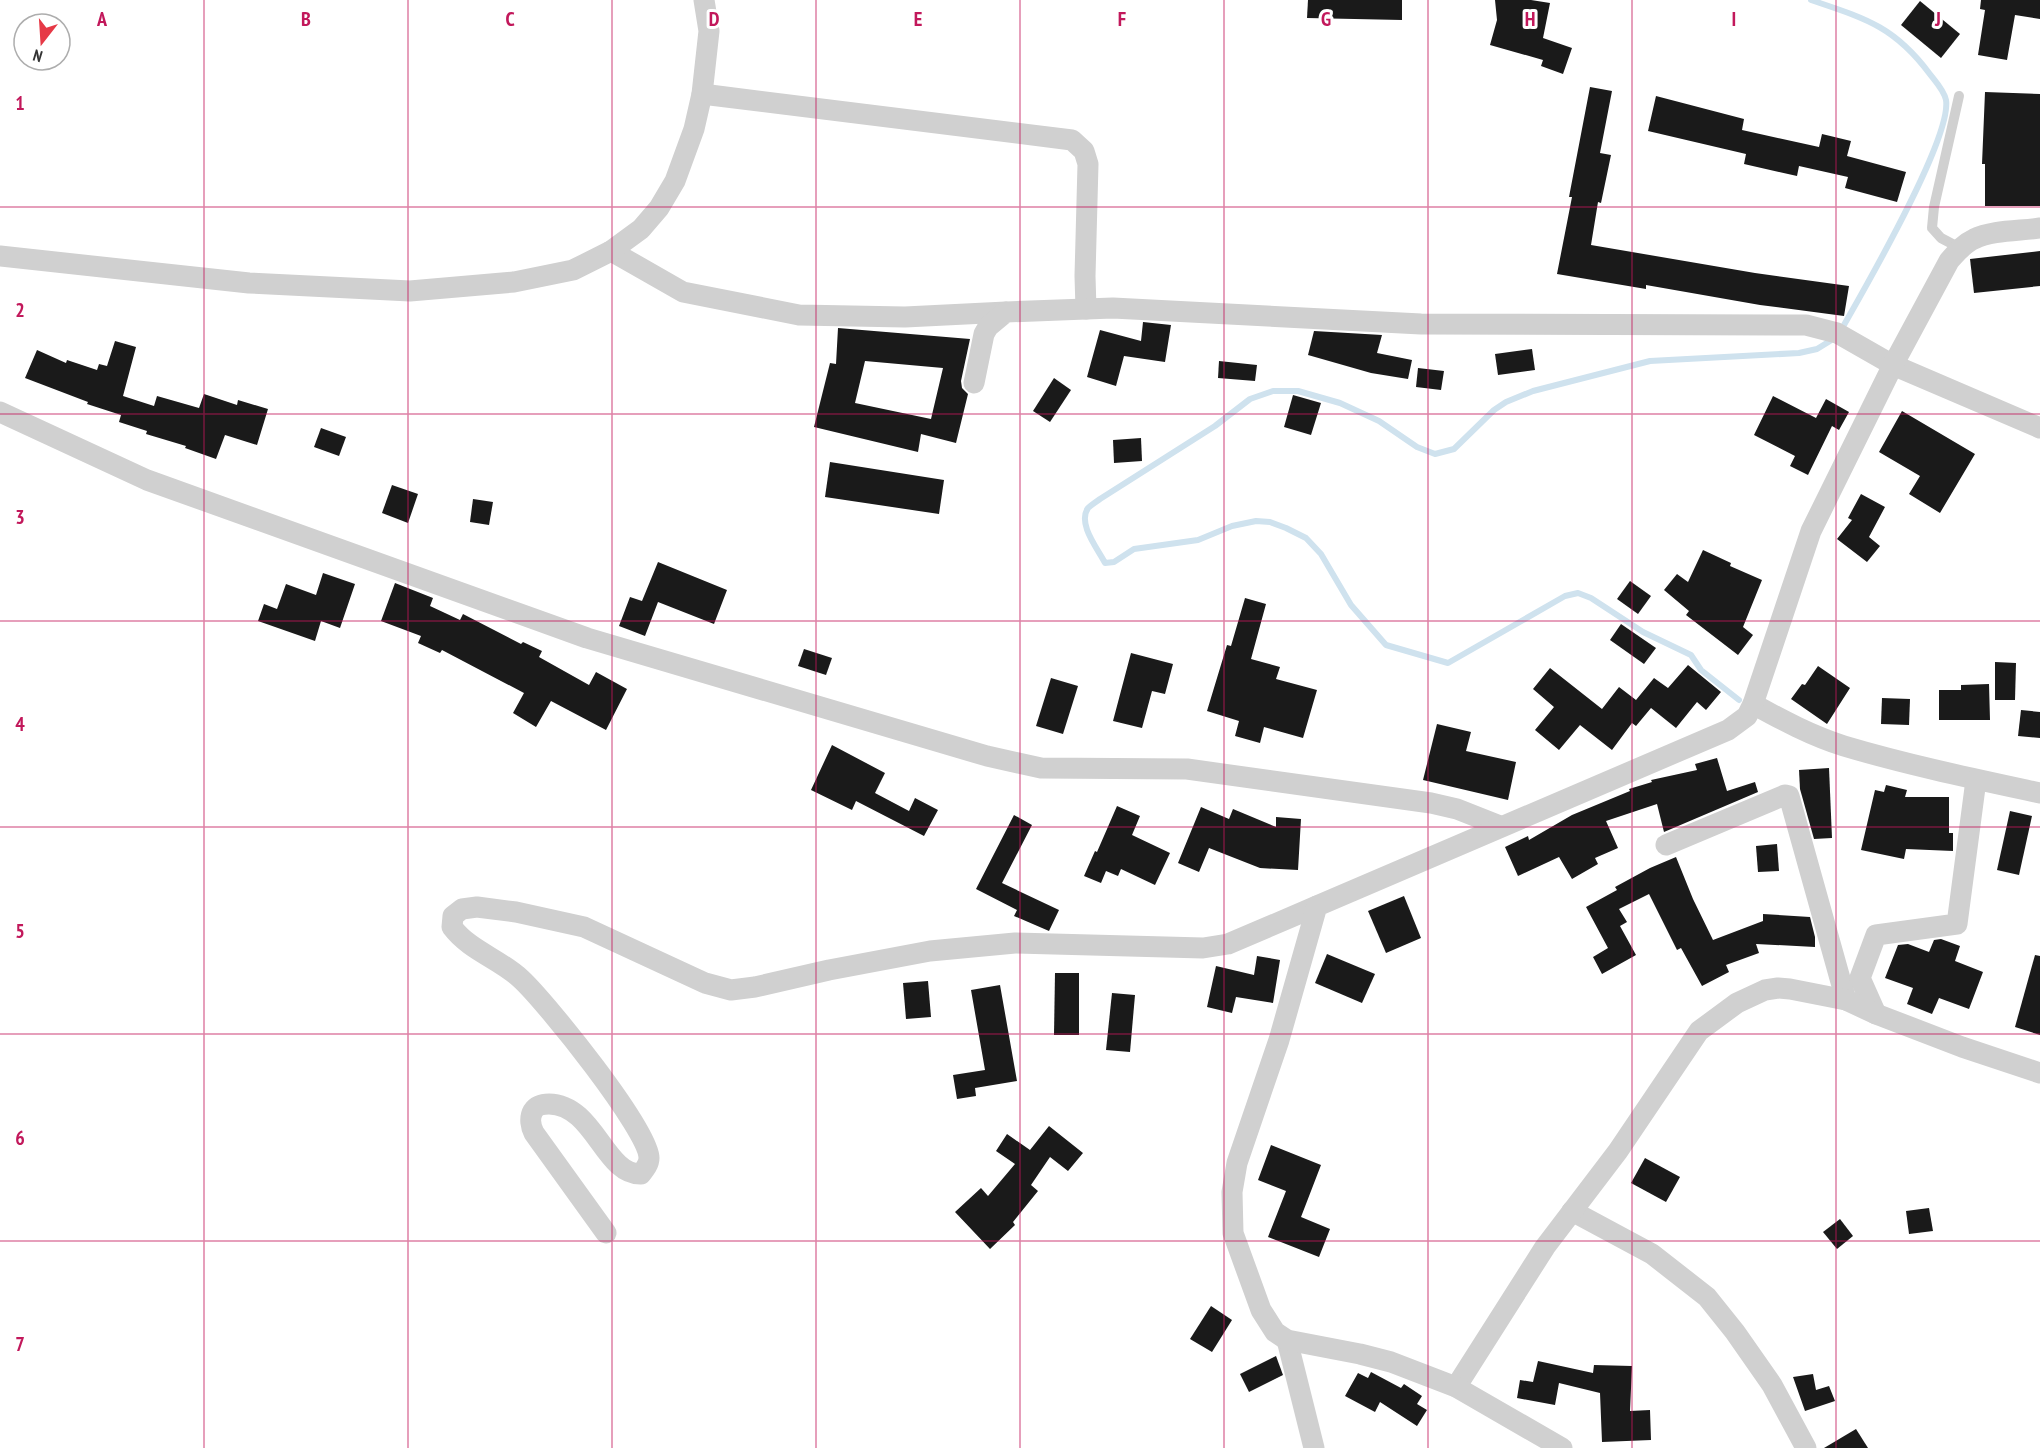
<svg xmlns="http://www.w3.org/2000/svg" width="2040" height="1448" font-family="'PT Sans Narrow',sans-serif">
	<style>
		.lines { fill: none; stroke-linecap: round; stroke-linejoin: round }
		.stream { stroke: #cfe2ee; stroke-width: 6 }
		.building { fill: #1a1a1a; fill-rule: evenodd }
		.service { stroke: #d0d0d0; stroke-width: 10 }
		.minor { stroke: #d0d0d0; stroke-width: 21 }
		.grid { fill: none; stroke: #c2185b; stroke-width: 1.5; stroke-opacity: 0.55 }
		.grid-label { font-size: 20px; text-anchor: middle; font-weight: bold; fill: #c2185b; stroke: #fff; stroke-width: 6; stroke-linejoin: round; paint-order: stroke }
	</style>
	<rect width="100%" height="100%" fill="#fff"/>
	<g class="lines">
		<g class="stream">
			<path d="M1811,0c53,18 83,26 118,73 6,8 15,17 17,27 6,38 -80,186 -102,225"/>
			<path d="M1739,700l-38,-30 -10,-15 -48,-23 -52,-34 -13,-5 -13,3 -117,67 -62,-18 -35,-40 -30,-51 -15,-16 -20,-10 -16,-6 -14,-1 -24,5 -34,14 -64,9 -20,13 -9,1c-7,-14 -28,-39 -17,-55 3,-3 8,-6 12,-9l115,-73 35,-27 23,-8h25l42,12 39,18 38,26 18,7 19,-5 40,-39 12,-8 27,-11 117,-30 149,-8 18,-4 13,-8"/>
		</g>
	</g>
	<g class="building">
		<path d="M1308,0h94v20l-95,-2z"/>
		<path d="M1495,0h36l19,3 -7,35 29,10 -9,26 -22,-8 2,-6 -53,-15 7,-25z"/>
		<path d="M1981,0h59v19l-25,-4 -8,45 -29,-5 7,-45 -5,-1z"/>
		<path d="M1920,1l40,33 -19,24 -40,-33z"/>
		<path d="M1590,87l22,4 -12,62 11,2 -10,48 -3,-1 -7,43 164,28 94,13 -5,30 -84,-11 -114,-20v4l-89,-15 15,-77h-3z"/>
		<path d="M1985,92l55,2v112h-55v-42h-3z"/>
		<path d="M1656,96l88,23 -2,11 77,17 3,-13 29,7 -4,15 59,16 -9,30 -52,-14 3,-11 -49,-11 -2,10 -53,-12 2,-10 -98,-23z"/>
		<path d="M2040,251v35l-66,7 -4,-34z"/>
		<path d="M1143,322l28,3 -6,37 -41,-6 -8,30 -29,-9 13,-47 41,11z"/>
		<path d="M838,328l132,11 -9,42 1,7 6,6 -12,49 -35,-9 -3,18 -104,-25 16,-64 6,1zM865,361l78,7 -12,51 -76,-16z"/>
		<path d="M1314,331l68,4 -5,18 35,7 -4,19 -37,-6 -63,-18z"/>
		<path d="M115,341l21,6 -13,49 31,10 3,-10 42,12 5,-14 33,11 1,-5 30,9 -11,36 -32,-10 -9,24 -31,-11 1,-2 -40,-12 1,-3 -28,-9 2,-7 -34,-11 1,-2 -63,-24 12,-28 29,13 1,-3 30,10 2,-6 8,2z"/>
		<path d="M1532,349l3,21 -37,5 -3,-21z"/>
		<path d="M1219,361l38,4 -2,16 -37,-3z"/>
		<path d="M1418,368l26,3 -3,19 -25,-3z"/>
		<path d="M1054,378l17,12 -21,32 -17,-11z"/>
		<path d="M1293,395l28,8 -10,32 -27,-8z"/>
		<path d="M1773,396l43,22 10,-19 23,13 -10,18 -7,-4 -24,49 -18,-9 5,-10 -41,-21z"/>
		<path d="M1902,411l73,43 -35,59 -31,-19 11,-18 -41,-24z"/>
		<path d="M321,428l25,9 -7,19 -25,-9z"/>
		<path d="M1141,438l1,23 -28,2 -1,-23z"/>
		<path d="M830,462l114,18 -5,34 -114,-17z"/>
		<path d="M392,485l26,9 -10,29 -26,-10z"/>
		<path d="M1861,494l24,13 -16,30 11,9 -13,16 -30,-23 15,-19 -4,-2z"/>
		<path d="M473,499l20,3 -4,23 -19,-3z"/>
		<path d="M1703,550l28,13 -1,3 32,14 -19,47 10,8 -15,20 -52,-40 3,-4 -25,-21 13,-16 11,8z"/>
		<path d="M658,562l69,28 -13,34 -56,-22 -13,34 -26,-10 11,-29 12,4z"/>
		<path d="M323,573l32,11 -15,44 -19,-7 -6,20 -57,-20 6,-17 13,5 9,-25 30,11z"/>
		<path d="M1630,581l21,15 -13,18 -21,-15z"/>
		<path d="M395,583l38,15 -3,8 30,14 3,-6 58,30 2,-2 19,9 -3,6 50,28 7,-13 31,17 -21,41 -55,-29 -15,26 -23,-14 11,-20 -82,-43 -2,3 -22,-10 3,-7 -40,-15z"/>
		<path d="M1245,598l21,6 -15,55 29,8 -4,12 41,11 -14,48 -39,-11 -4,16 -25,-7 4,-15 -32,-10 20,-66 4,1z"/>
		<path d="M1621,624l35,24 -12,16 -34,-24z"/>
		<path d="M804,649l28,9 -6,17 -28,-9z"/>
		<path d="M1131,653l42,11 -8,30 -13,-3 -10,37 -29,-7z"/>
		<path d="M1995,662l21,1 -1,37h-20z"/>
		<path d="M1688,665l33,27 -15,18 -9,-8 -21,26 -25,-20 -15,18 -4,-3 -20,27 -32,-25 -21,25 -24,-20 19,-23 -21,-18 17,-21 52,41 17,-22 17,13 18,-22 14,10z"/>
		<path d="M1818,666l32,22 -23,36 -36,-25 11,-15 3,1z"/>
		<path d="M1051,678l27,8 -15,48 -27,-8z"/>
		<path d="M1989,684l1,36h-51v-30h22v-5z"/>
		<path d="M1882,698l28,1 -1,26 -28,-1z"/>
		<path d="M2021,710l19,2v26l-22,-2z"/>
		<path d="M1437,724l34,8 -5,19 50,11 -8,38 -85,-20z"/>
		<path d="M832,745l53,28 -10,20 34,18 6,-13 23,12 -14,26 -68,-35 -4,9 -41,-20z"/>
		<path d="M1717,758l10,33 28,-9 3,10 -94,40 -7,-28 -51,17 12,27 -23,10 3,6 -26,15 -13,-22 -41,19 -13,-29 23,-11 1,4 43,-25 58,-24 -1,-2 23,-7 -1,-2 46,-10 -2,-6z"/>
		<path d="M1829,768l3,70 -18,1 -14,-50 -1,-19z"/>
		<path d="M1886,785l21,5 -2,7h44v36h4v18l-47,-2 -2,10 -43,-9 14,-60 9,2z"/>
		<path d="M1117,806l23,10 -8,19 38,18 -15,32 -34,-16 -3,7 -12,-5 -5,12 -17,-7 11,-25 2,1z"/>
		<path d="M1201,807l28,12 4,-10 43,18v-10l25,2 -3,51 -38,-2 -51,-20 -10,24 -21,-9z"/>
		<path d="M2010,811l22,5 -13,59 -22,-5z"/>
		<path d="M1014,815l18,10 -30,58 57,27 -10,21 -35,-15 3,-6 -41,-21z"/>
		<path d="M1777,844l2,27 -21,1 -2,-26z"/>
		<path d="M1676,857l17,42 20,41 50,-19v-7l47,3 5,20v10l-59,-3 3,9 -33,12 3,7 -27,14 -21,-38 -4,2 -28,-56 -30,15 8,13 -7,4 16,29 -34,19 -9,-17 15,-9 -22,-41 31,-17 -2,-3 35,-19z"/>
		<path d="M1404,896l17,42 -35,15 -18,-42z"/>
		<path d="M1941,939l19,7 -5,15 28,11 -14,37 -30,-11 -7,16 -25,-10 6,-16 -28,-10 13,-33 10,-1 21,8 5,-12z"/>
		<path d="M1327,954l48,20 -13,29 -47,-20z"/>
		<path d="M2035,955l5,1v79l-25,-8z"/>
		<path d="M1257,956l23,4 -7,43 -37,-6 -4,16 -25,-6 9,-41 38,9z"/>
		<path d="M1055,973h24v62h-25z"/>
		<path d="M928,981l3,36 -25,2 -3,-36z"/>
		<path d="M1000,985l17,96 -42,7 1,8 -19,3 -4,-24 32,-5 -14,-80z"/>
		<path d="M1112,993l23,2 -5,57 -24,-2z"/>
		<path d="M1049,1126l34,27 -15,18 -18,-14 -19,28 7,6 -25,31 2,3 -25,24 -35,-37 26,-24 7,8 27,-32 -19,-13 11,-17 23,16z"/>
		<path d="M1271,1145l50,20 -20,52 29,12 -11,28 -51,-20 18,-46 -28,-11z"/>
		<path d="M1645,1158l35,19 -14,25 -35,-19z"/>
		<path d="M1929,1208l4,23 -24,3 -3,-23z"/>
		<path d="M1840,1219l13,17 -16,13 -14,-17z"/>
		<path d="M1211,1306l21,14 -20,32 -22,-13z"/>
		<path d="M1276,1356l7,19 -34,17 -9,-18z"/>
		<path d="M1538,1361l55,12 1,-8 38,1 -2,45 20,-1 1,30 -49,2 -2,-49 -41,-10 -4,22 -38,-7 3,-18 13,2z"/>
		<path d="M1371,1372l30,16 3,-4 18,12 -5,8 10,6 -10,16 -37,-24 -5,10 -30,-16 13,-23 10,5z"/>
		<path d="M1813,1374l3,16 13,-4 6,15 -30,10 -12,-34z"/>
		<path d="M1856,1429l12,19h-44z"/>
	</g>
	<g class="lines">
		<path class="service" d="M1959,96l-25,111 -2,21 9,10 19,10"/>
		<g class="minor">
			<path d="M702,94l370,46 12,11 4,13 -3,112 1,33 27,-1 308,16 385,1 31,8 56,32 147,63"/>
			<path d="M611,251l72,41 116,23 106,2 101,-5"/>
			<path d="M0,256l249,27 161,8 104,-9 59,-12 38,-19 30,-22 18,-21 16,-27 19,-52 8,-35 7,-63 -5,-31"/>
			<path d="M974,383l10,-49 4,-7 18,-15 80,-3"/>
			<path d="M0,412l147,68 440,158 400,118 54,12 146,1 244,34 26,6 43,17"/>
			<path d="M1753,704c29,16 59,32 91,42 64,19 131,33 196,47"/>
			<path d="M1666,845l119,-50 4,1 57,204"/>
			<path d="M1876,1014l-16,-36 16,-43 81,-11 19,-144"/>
			<path d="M1572,1211l80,43 55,43 28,35 37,53 34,63"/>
			<path d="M606,1233l-72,-100c-3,-6 -5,-15 -1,-22 4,-6 9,-7 16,-7 46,1 55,71 92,70 4,-5 8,-10 8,-16 0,-28 -103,-156 -128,-179 -21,-20 -51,-28 -69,-52l1,-11 9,-7 15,-2 39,5 68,15 121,56 26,7 24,-3 74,-17 101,-19 85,-8 188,5 25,-4 89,-38"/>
			<path d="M1287,1340l27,108"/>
			<path d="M1456,1387l89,-140 73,-96 81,-120 38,-28 28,-13 13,-2 12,1 56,11 30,14 86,33 78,26"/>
			<path d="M1562,1448l-106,-61 -65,-25 -31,-8 -73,-14 -12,-8 -14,-22 -28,-77 -1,-41 5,-29 42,-123 38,-134 411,-176 19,-14 6,-12 58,-173 82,-166 56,-104c7,-8 14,-17 25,-22 18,-9 46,-8 66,-11"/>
		</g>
	</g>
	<path class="grid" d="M204,0v1448M408,0v1448M612,0v1448M816,0v1448M1020,0v1448M1224,0v1448M1428,0v1448M1632,0v1448M1836,0v1448M0,207h2040M0,414h2040M0,621h2040M0,827h2040M0,1034h2040M0,1241h2040"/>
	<g class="grid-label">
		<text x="102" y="26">A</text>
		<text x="306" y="26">B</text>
		<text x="510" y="26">C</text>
		<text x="714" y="26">D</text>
		<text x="918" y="26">E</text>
		<text x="1122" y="26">F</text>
		<text x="1326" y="26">G</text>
		<text x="1530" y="26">H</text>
		<text x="1734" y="26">I</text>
		<text x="1938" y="26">J</text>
		<text x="20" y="110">1</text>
		<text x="20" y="317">2</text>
		<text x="20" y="524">3</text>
		<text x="20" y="731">4</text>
		<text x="20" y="938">5</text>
		<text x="20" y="1145">6</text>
		<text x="20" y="1351">7</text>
	</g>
	<g transform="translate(42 42) rotate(197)"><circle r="28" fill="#ffffff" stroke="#adadad" stroke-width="1.5"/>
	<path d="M0-4.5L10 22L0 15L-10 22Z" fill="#e63946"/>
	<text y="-9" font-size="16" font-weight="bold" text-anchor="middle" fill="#333333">N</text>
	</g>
</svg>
